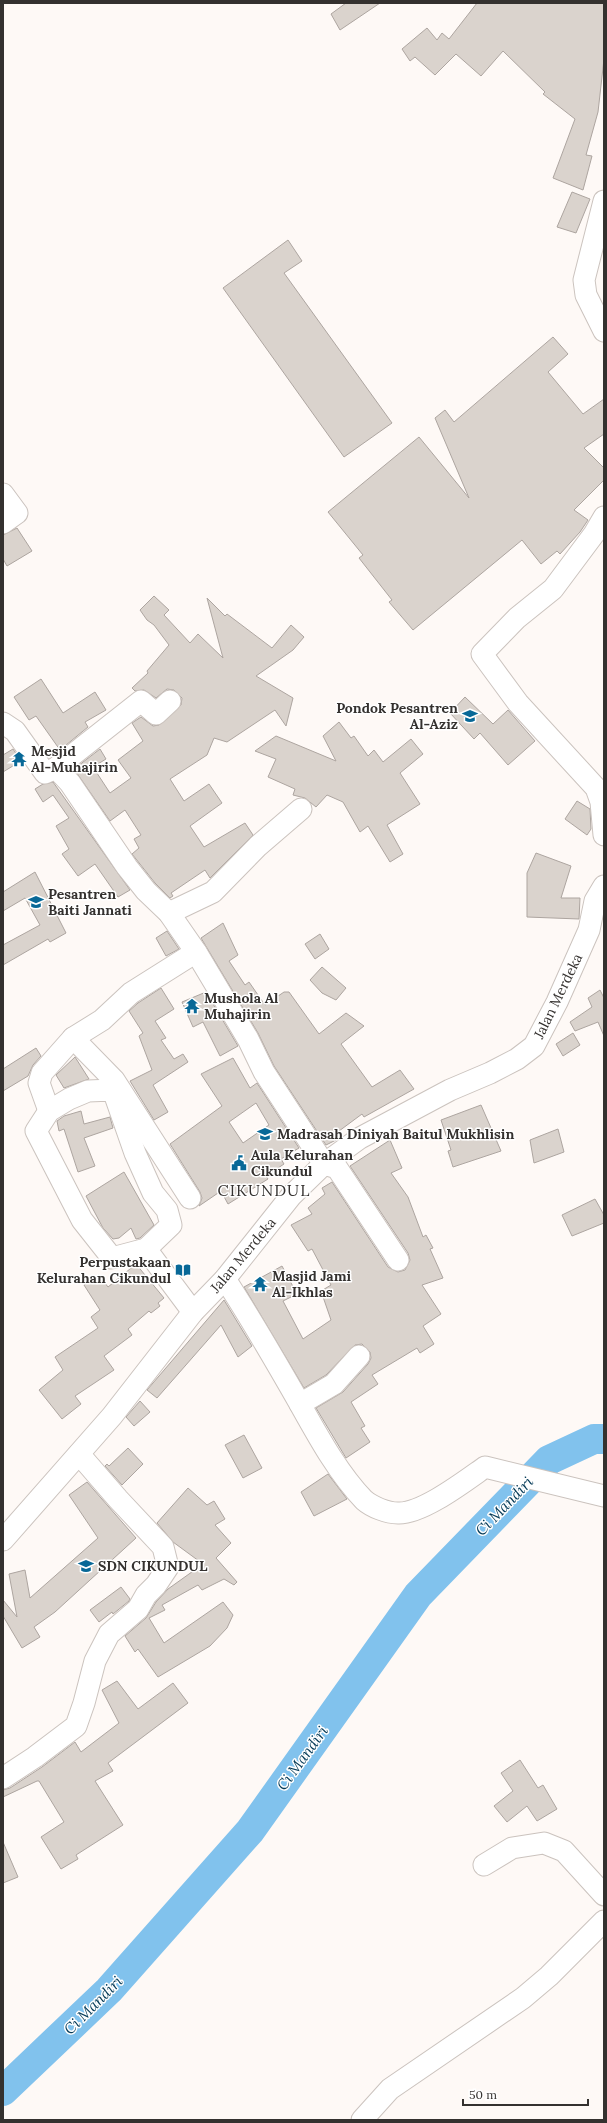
<svg xmlns="http://www.w3.org/2000/svg" width="607" height="2123" font-family="Lora,serif">
	<style>
		.lines { fill: none; stroke-linecap: round; stroke-linejoin: round }
		.river { stroke: #81c2ed; stroke-width: 30 }
		.building { fill: #dad3cd; stroke: #ada5a0; fill-rule: evenodd }
		.minor-casing { stroke: #cbc3be; stroke-width: 23 }
		.minor { stroke: #fff; stroke-width: 21 }
		.labels { text-anchor: middle; dominant-baseline: central; stroke-width: 3; stroke-linejoin: round; paint-order: stroke }
		.poi-label { font-size: 14px; font-weight: bold; fill: #34312f; stroke: #fff; text-anchor: start }
		.street-label { font-size: 14px; fill: #34312f; stroke: #fff }
		.water-label { font-size: 15px; font-style: italic; fill: #043a57; stroke: #fff }
		.quarter-label { font-size: 16px; letter-spacing: 1px; fill: #34312f; stroke: #fff }
	</style>
	<rect width="100%" height="100%" fill="#fef9f6"/>
	<g class="lines">
		<path class="river" d="M3,2091l106,-101 141,-159 168,-236 131,-135 45,-21h10"/>
	</g>
	<g class="building">
		<path d="M346,3h34l-40,27 -9,-16z"/>
		<path d="M477,3h127v56l-6,53 -12,43 6,1 -9,34 -30,-12 22,-59 -32,-25 2,-2 -42,-41 -22,25 -25,-22 -21,21 -20,-18 -5,4 -8,-12 25,-21 10,12 5,-7 7,6z"/>
		<path d="M572,192l18,7 -14,34 -19,-6z"/>
		<path d="M288,240l14,21 -18,12 108,150 -48,34 -121,-169z"/>
		<path d="M553,337l15,17 -20,18 35,42 21,-15v35l-20,14 20,20v12l-30,30 14,10 -8,12 -20,22 -3,-3 -16,13 -19,-24 -109,90 -24,-28 3,-2 -33,-42 4,-3 -35,-43 91,-75 50,61 -34,-80 10,-8 9,12z"/>
		<path d="M17,528l15,23 -25,15 -4,-7v-24z"/>
		<path d="M154,596l15,14 -5,5 26,28 8,-9 25,24 -16,-60 18,18 2,-2 45,34 19,-23 13,12 -11,13 -37,26 37,22 -7,28 -11,-16 -48,32 -13,-4 -7,17 -37,24 14,22 25,-17 13,19 -32,23 14,21 41,-24 8,12 -43,43 -5,-8 -34,23 2,3 -3,2 -15,-15 -23,-29 7,-6 -5,-9 7,-4 -16,-25 -15,11 -36,-52 26,-20 6,10 -13,8 17,26 21,-15 -13,-18 25,-19 -11,-18 9,-6 12,9 6,-1 22,-20 1,-7 -8,-8 -7,-1 -11,9 -12,-8 -9,1 -3,-3 16,-15 -1,-2 22,-26 -15,-20 -7,-5 -7,-10z"/>
		<path d="M41,679l22,34 32,-21 11,18 -21,12 3,5 -28,23 -24,-34 -7,4 -15,-23z"/>
		<path d="M465,697l28,27 15,-14 27,31 -27,24 -28,-32 -6,6 -24,-26z"/>
		<path d="M339,722l12,16 3,-2 14,20 6,-6 9,12 28,-23 12,15 -23,19 20,31 -33,21 16,29 -13,8 -22,-36 -8,6 -17,-30 -16,-7 -11,12 -11,-9 -12,-3 2,-6 -27,-12 8,-18 -21,-8 21,-15 60,25 -13,-25z"/>
		<path d="M13,749l8,12 -18,11v-17z"/>
		<path d="M53,782l77,108 -12,7 -23,-33 -17,12 -16,-22 7,-5 -13,-23 13,-8 -16,-23 -10,7 -8,-13 8,-5z"/>
		<path d="M577,801l13,8 1,20 -4,6 -22,-16z"/>
		<path d="M536,853l35,13 -10,32h19l-1,21 -52,-2v-44z"/>
		<path d="M35,872l31,61 -16,9 -2,-3 -45,26v-20l37,-20 -15,-27 -22,13v-19z"/>
		<path d="M223,923l15,32 -9,6 16,24 4,-3 16,23 19,-13h5l30,42 27,-21 18,13 -23,18 31,43 28,-17 14,19 -50,28 -2,-3 -27,20 3,5 -12,6 -52,-79 -16,-33 -57,-95z"/>
		<path d="M167,931l12,18 -13,7 -10,-18z"/>
		<path d="M320,934l9,15 -14,10 -10,-15z"/>
		<path d="M322,967l24,21 -10,12 -14,-7 -12,-13z"/>
		<path d="M161,988l13,21 -19,12 11,17 -5,2 13,19 9,-5 5,8 -35,23 15,27 -14,8 -24,-39 22,-11 -13,-34 4,-3 -14,-22 9,-8z"/>
		<path d="M600,990l4,8v38l-6,-14 -23,9 -5,-9 22,-15 -4,-9z"/>
		<path d="M206,992l32,54 -18,10 -17,-34 -10,5 -11,-25z"/>
		<path d="M573,1033l7,12 -17,11 -7,-12z"/>
		<path d="M36,1048l5,8 -8,9 -5,11 -25,15v-22z"/>
		<path d="M75,1057l14,22 -25,9 -8,-13z"/>
		<path d="M233,1058l17,30 7,-5 42,65 -18,11 3,5 -18,12 2,3 -40,25 -7,-13 -22,15 3,-8 -2,-6 -30,-48 52,-38 -21,-32zM256,1103l13,22 -26,18 -14,-21z"/>
		<path d="M481,1105l20,46 -48,16 -5,-16 3,-1 -10,-30z"/>
		<path d="M81,1111l3,13 26,-7 3,11 -29,10 11,28 -17,6 -14,-43 -5,2 -2,-10 7,-5z"/>
		<path d="M558,1129l6,23 -30,11 -4,-23z"/>
		<path d="M390,1140l12,28 -11,5 17,24 15,40 3,-2 7,13 -3,1 13,29 -21,7 19,29 -18,12 11,18 -14,9 -3,-5 -45,27 6,9 -27,18 14,24 -4,2 9,14 -24,16 -30,-50 27,-16 25,-28 3,-6 -1,-6 -8,-8 -7,1 -29,30 -22,13 -60,-101 38,-21 15,28 -14,7 20,38 28,-19 -10,-29 10,-6 -19,-36 -4,2 -17,-26 21,-11 -4,-6 17,-14 -3,-6 10,-6 56,85 10,5 7,-2 5,-10 -2,-7 -58,-87z"/>
		<path d="M124,1172l30,53 -14,13 -4,1 -5,-11 -12,10 -6,1 -10,-11 -17,-32z"/>
		<path d="M595,1199l9,16v8l-32,13 -10,-21z"/>
		<path d="M136,1264l28,34 -6,5 2,3 -9,7 -2,-2 -21,18 4,6 -28,21 10,14 -39,26 6,8 -19,15 -23,-29 24,-20 -8,-13 43,-29 -7,-11 9,-7 -16,-25 15,-10 9,12z"/>
		<path d="M224,1300l28,46 -14,11 -17,-32 -64,73 -10,-8z"/>
		<path d="M140,1401l10,11 -16,14 -8,-9z"/>
		<path d="M244,1435l18,33 -19,10 -18,-33z"/>
		<path d="M128,1448l15,16 -21,21 -17,-19 2,-2 2,2z"/>
		<path d="M328,1474l19,25 -33,17 -13,-24z"/>
		<path d="M87,1482l49,56 -81,74 -21,15 6,10 -18,11 -19,-32v-16l14,17 -8,-43 16,-4 5,28 68,-60 -29,-43z"/>
		<path d="M188,1488l19,17 7,-4 11,18 -10,6 16,18 -15,15 21,24 -3,3 -10,-6 -22,11 -4,-5 -36,20 3,5 -16,8 15,25 59,-41 10,13 -6,13 -17,18 -52,31 -20,-28 -3,3 -10,-16 21,-18 10,-16 12,-13 35,-25 -30,-22 -16,-19z"/>
		<path d="M121,1587l9,12 -1,2 -16,13 -1,-2 -13,10 -9,-12z"/>
		<path d="M117,1681l21,28 35,-26 15,20 -80,60 5,8 -18,10 28,44 -47,30 2,4 -17,10 -20,-32 23,-15 -25,-41h-2l-34,16v-7l7,-2 32,-21 33,-25 6,10 38,-29 -17,-33z"/>
		<path d="M520,1760l18,28 5,-3 14,24 -20,12 -10,-15 -20,16 -13,-16 19,-15 -12,-18z"/>
		<path d="M3,1842l15,35 -15,6z"/>
	</g>
	<g class="lines">
		<g class="minor-casing">
			<g id="minor">
				<path d="M604,201l-20,79 2,15 18,36"/>
				<path d="M3,494l14,19 -14,10"/>
				<path d="M604,517l-10,17 -41,55 -36,29 -35,36 36,49 78,85 5,14 3,33"/>
				<path d="M3,723l12,8 30,42 11,-5 14,15 57,84 19,24 23,22 27,39 52,87 16,33 60,92 13,4 61,92"/>
				<path d="M56,768l85,-67 15,13 14,-13"/>
				<path d="M169,913l44,-21 45,-46 43,-37"/>
				<path d="M73,1038l41,42 76,118"/>
				<path d="M113,1090l22,63 18,40 14,17 4,15 -25,24 -34,9 -30,-38 -46,-89 13,-20 20,-12 19,-8z"/>
				<path d="M49,1111l-10,-28 3,-10 31,-35 29,-18 29,-27 65,-41"/>
				<path d="M146,1249l47,63"/>
				<path d="M225,1279c27,41 51,83 75,125 18,32 38,69 64,96 8,7 23,13 34,13 24,1 67,-32 87,-46l119,29"/>
				<path d="M300,1404l34,-20 25,-28"/>
				<path d="M3,1540l109,-124 81,-104 32,-33 66,-83 33,-32 36,-26 90,-48 40,-17 27,-14 17,-13 23,-44 32,-72 6,-29 9,-15"/>
				<path d="M3,1778l32,-21 41,-31 8,-23 11,-42 14,-27 29,-25 8,-14 10,-10 12,-18 -5,-20 -45,-48 -39,-45"/>
				<path d="M484,1865l28,-17 32,-5 20,8 40,44"/>
				<path d="M362,2120l28,-31 133,-91 26,-22 55,-55"/>
			</g>
		</g>
		<use href="#minor" class="minor"/>
	</g>
	<defs>
		<g id="school-bare" transform="scale(1.2)"><path d="M0-5L7-2L0 1L-7-2ZM-4 1L0 2.5L4 1V4Q0 6-4 4Z" fill="#086897" stroke="#fff" stroke-width="2.5" paint-order="stroke"/></g>
		<g id="temple-bare" transform="scale(1.2)"><path d="M0-6L5-2H3V0L6.5 2.5H4V6H1.5V3h-3V6H-4V2.5H-6.5L-3 0V-2H-5Z" fill="#086897" stroke="#fff" stroke-width="2.5" paint-order="stroke"/></g>
		<g id="civic-bare" transform="scale(1.2)"><path d="M-.6-6.5H3V-4.5H.6V-3L4-1V1h2V6H-6V1h2V-1L-.6-3ZM-1.2 2.5V6h2.4V2.5Z" fill="#086897" stroke="#fff" stroke-width="2.5" paint-order="stroke"/></g>
		<g id="library-bare" transform="scale(1.2)"><path d="M-6-4Q-3-5.5-.7-3.5V5Q-3 3-6 4ZM6-4Q3-5.5 .7-3.5V5Q3 3 6 4Z" fill="#086897" stroke="#fff" stroke-width="2.5" paint-order="stroke"/></g>
	</defs>
	<g fill-rule="evenodd">
		<use href="#school-bare" x="470" y="716"/>
		<use href="#temple-bare" x="19" y="759"/>
		<use href="#school-bare" x="36" y="902"/>
		<use href="#temple-bare" x="192" y="1006"/>
		<use href="#school-bare" x="265" y="1134"/>
		<use href="#civic-bare" x="239" y="1163"/>
		<use href="#library-bare" x="183" y="1270"/>
		<use href="#temple-bare" x="260" y="1284"/>
		<use href="#school-bare" x="86" y="1566"/>
	</g>
	<g class="labels">
		<g class="poi-label">
			<text x="458" y="708" text-anchor="end">Pondok Pesantren<tspan x="458" dy="16">Al-Aziz</tspan></text>
			<text x="31" y="751">Mesjid<tspan x="31" dy="16">Al-Muhajirin</tspan></text>
			<text x="48" y="894">Pesantren<tspan x="48" dy="16">Baiti Jannati</tspan></text>
			<text x="204" y="998">Mushola Al<tspan x="204" dy="16">Muhajirin</tspan></text>
			<text x="277" y="1134">Madrasah Diniyah Baitul Mukhlisin</text>
			<text x="251" y="1155">Aula Kelurahan<tspan x="251" dy="16">Cikundul</tspan></text>
			<text x="171" y="1262" text-anchor="end">Perpustakaan<tspan x="171" dy="16">Kelurahan Cikundul</tspan></text>
			<text x="272" y="1276">Masjid Jami<tspan x="272" dy="16">Al-Ikhlas</tspan></text>
			<text x="98" y="1566">SDN CIKUNDUL</text>
		</g>
		<g class="street-label">
			<text transform="translate(558 996) rotate(-64)">Jalan Merdeka</text>
			<text transform="translate(243 1255) rotate(-50)">Jalan Merdeka</text>
		</g>
		<g class="water-label">
			<text transform="translate(504 1506) rotate(-46)">Ci Mandiri</text>
			<text transform="translate(302 1758) rotate(-54)">Ci Mandiri</text>
			<text transform="translate(93 2005) rotate(-45)">Ci Mandiri</text>
		</g>
		<g class="quarter-label">
			<text x="264" y="1190">CIKUNDUL</text>
		</g>
	</g>
	<rect width="607" height="2123" fill="none" stroke="#34312f" stroke-width="8"/>
	<path d="M463 2099v6h125v-6" fill="none" stroke="#34312f" stroke-width="2"/>
	<text x="469" y="2099" font-size="12" fill="#34312f" stroke="#ffffff" stroke-width="3" paint-order="stroke">50 m</text>
</svg>
